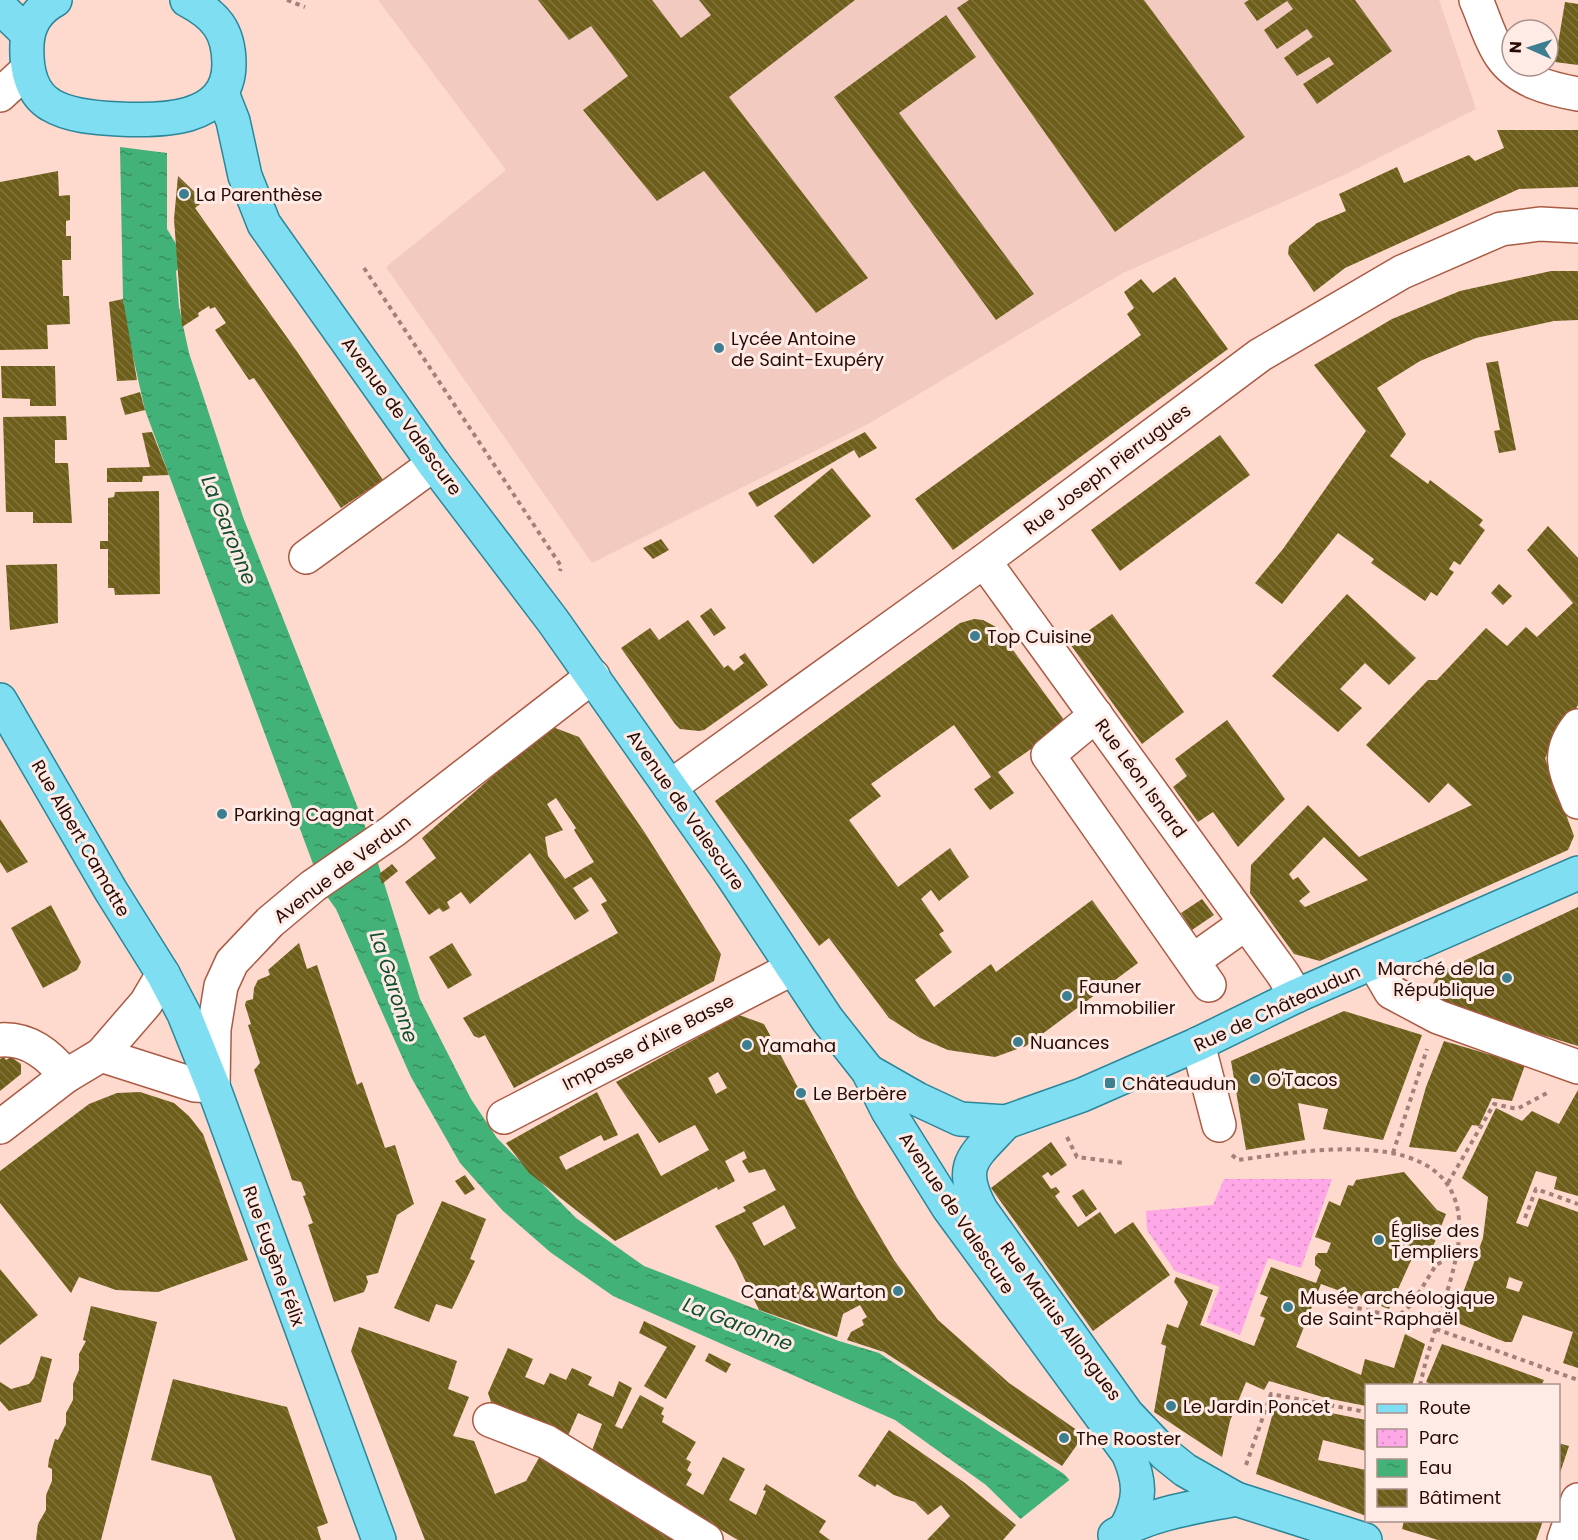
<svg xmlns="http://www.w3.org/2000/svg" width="1578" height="1540" font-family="Poppins,sans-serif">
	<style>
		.built { fill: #f2cabf }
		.park { fill: url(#park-dots) }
		.water { fill: url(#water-ripples) }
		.pier { fill: #fed9ce }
		.building { fill: url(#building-back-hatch); fill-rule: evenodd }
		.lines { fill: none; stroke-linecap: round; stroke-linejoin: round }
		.minor-casing { stroke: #aa5b44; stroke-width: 36 }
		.major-casing { stroke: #2b8699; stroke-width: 36 }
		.path { stroke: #a48178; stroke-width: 4; stroke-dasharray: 4.5 4.5; stroke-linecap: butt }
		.minor { stroke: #fff; stroke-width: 33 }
		.major { stroke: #80def2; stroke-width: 33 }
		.poi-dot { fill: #3d7f90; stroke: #feebe6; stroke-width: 2 }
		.labels { text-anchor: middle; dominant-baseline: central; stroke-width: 6; stroke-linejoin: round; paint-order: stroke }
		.poi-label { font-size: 18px; fill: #2a0b03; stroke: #feebe6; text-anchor: start }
		.street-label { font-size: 18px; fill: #2a0b03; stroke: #feebe6 }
		.water-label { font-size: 20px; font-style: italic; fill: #114d2f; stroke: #feebe6 }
	</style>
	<defs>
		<pattern id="park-dots" width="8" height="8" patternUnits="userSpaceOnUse" patternTransform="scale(1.5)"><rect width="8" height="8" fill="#ffa8e8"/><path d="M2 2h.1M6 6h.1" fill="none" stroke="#db8fc5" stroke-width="1.8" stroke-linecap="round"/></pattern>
		<pattern id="water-ripples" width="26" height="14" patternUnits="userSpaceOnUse" patternTransform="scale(1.5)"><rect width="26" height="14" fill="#43b278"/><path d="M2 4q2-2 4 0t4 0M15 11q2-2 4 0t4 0" fill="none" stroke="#388f60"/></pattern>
		<pattern id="building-back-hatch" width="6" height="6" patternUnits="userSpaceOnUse" patternTransform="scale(1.5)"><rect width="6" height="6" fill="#6d5e1a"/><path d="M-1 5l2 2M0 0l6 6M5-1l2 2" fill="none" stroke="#827440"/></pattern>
	</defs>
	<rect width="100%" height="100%" fill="#fed9ce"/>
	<path class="built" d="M378,0h1061l37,109 -130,65 -223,99 -255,151 -276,139 -206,-296 120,-97z"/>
	<path class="park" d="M1224,1179h108l-31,89 -33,-10 -28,77 -34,-13 14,-35 -45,-16 -28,-41 -1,-19 67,-6z"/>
	<path class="water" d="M120,147l47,6v76l20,33 -11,9 3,36 10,46 54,164 129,327 48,155 51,100 26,39 79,80 68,48 195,75 40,12 185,121 51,56 -73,10 -56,-55 -91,-65 -282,-124 -63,-44 -47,-41 -43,-48 -49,-86 -75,-168 -13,-18 -178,-481 -18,-80 -4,-31z"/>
	<path class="pier" d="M1072,1478l46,50 7,12h-87l-20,-19z"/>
	<g class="building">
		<path d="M538,0h114l29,38 30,-23 -12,-15h156l-126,97 139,181 -52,35 -112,-142 -47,30 -74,-91 45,-34 -37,-50 -22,14z"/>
		<path d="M969,0h175l101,137 -130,95 -158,-224z"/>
		<path d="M1249,0h106l37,51 -75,53 -14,-20 31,-20 -5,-7 -32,19 -13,-18 29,-21 -6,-8 -30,20 -13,-19 29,-21 -6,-8 -30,20 -13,-18z"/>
		<path d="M1565,2l13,2v61l-23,-3z"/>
		<path d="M946,15l30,42 -77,56 135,181 -38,26 -162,-223z"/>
		<path d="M1497,130h81v57l-59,2 -174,79 -31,24 -26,-38 1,-8 28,-23 29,-12 -7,-17 58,-27 7,16 65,-28 6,6 29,-13z"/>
		<path d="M58,171l1,25 11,-1v25l-4,1v15h5v24h-9l1,36h6l1,28 -23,1 1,24 -48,1v-168z"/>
		<path d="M178,176l26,25 -9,7 101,142 87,130 -42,28 -87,-130 -5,2 -34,-50 11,-7 -11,-16 -5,2 -1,-3 -11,7 1,3 -17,11 -8,-108z"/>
		<path d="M1551,271h27v49l-24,1 -78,17 -56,23 -43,27 29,46 -16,22 38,28 2,-4 53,40 -4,5 6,5 -25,35 -6,-4 -5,8 5,3 -17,24 -6,-4 -6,9 -54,-38 3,-4 -36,-26 -56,71 -27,-21 28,-34 83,-118 -52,-66 78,-46 68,-28z"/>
		<path d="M1175,277l53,72 -275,201 -38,-51 226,-164 -14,-21 7,-6 -10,-16 17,-13 12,14z"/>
		<path d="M123,299l14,81 -20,1 -8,-79z"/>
		<path d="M1498,361l18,89 -17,3 -5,-22 6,-1 -14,-67z"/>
		<path d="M1,366h54l1,40h-26v-7l-28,-1z"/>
		<path d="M140,392l5,18 -20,5 -5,-17z"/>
		<path d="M66,416l1,24h-12v23h13l4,60h-39v-11h-27l-3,-95z"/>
		<path d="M152,432l17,43 -26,1 -1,6h-35v-14l43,-1 -8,-34z"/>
		<path d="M865,432l12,16 -18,10 -5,-8 -97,57 -9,-14z"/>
		<path d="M1220,435l30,40 -130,96 -29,-41z"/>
		<path d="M832,468l39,48 -58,48 -39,-48z"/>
		<path d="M159,491l1,103 -45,1 -1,-7h-6v-39h-8v-8h8v-43l6,-1 1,-5z"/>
		<path d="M1548,526l30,32v147l-33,53 29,78 -6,14 -248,111 -26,-7 -44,-61 1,-28 57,-60 51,52 113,-52 -24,-22 -19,20 -63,-58 62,-65h9l49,-52 21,18 19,-19 11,10 36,-34 -46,-53zM1324,837l44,43 -63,27 -6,-6 11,-9 -12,-15 -5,3 -4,-6z"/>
		<path d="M661,539l8,11 -16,9 -10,-11z"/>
		<path d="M57,564l1,59 -48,7 -4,-65z"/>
		<path d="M1499,584l13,12 -9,9 -12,-12z"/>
		<path d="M1347,594l69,64 -27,27 -24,-22 -25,26 22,19 -24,24 -66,-56z"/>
		<path d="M711,608l15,20 -12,8 -14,-20z"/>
		<path d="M1112,614l72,98 -42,32 -72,-100z"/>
		<path d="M974,619l9,1 13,7 71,97 -69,48 16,21 -24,17 -16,-21 17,-12 -37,-52 -83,59 10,12 -32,24 49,67 52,-39 19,29 -30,24 -8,-11 -10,9 23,32 -5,3 13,18 -37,28 19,27 57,-43 5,8 96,-72 46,63 -112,83 -31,11 -47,-7 -28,-12 -31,-20 -60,-80 -10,8 -104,-145 245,-178z"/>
		<path d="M688,620l36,48 4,-3 6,6 10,-8 -5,-6 6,-4 23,32 -64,45 -5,1 -19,-2 -5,-5 -54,-76 29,-20 9,12z"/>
		<path d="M1227,720l58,79 -47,48 -25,-35 -15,10 -25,-35 14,-11 -12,-17z"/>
		<path d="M550,726l29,11 66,96 76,121 -7,27 -200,107 -29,-53 -6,3 -5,-2 -11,-18 155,-85 -17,-29 6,-3 -16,-24 -18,11 16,23 -14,9 -45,-67 -60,51 -9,-12 -14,10 3,6 -7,4 -4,-4 -10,7 -24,-33 31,-24 -14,-20zM556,798l20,30 -2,2 20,32 -29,17 -17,-23 -3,-19 18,-7 -16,-26z"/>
		<path d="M0,819l28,43 -21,11 -7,-11z"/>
		<path d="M392,864l6,7 -16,13 -3,-10z"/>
		<path d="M1202,899l12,16 -22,15 -11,-17z"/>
		<path d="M51,905l30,57 -4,8 -34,18 -32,-60z"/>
		<path d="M1578,907v139l-130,-40 -13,-9 -2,-13 5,-11z"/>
		<path d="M299,943l8,26 10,-4 40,120 5,-3 23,66 10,-3 19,59 -17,11 -19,58 -12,3 2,6 -4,10 -30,10 -26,-77 5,-2 -10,-27 3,-1 -5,-13 -9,-2 -38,-110 6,-7 -12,-38 3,-1 -6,-19 1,-4 7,-2 1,-11 4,-8 12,-5 -2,-5z"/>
		<path d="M452,943l20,32 -24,14 -19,-32z"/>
		<path d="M1344,1011l78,24 -39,105 -60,-11 5,-20 -30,-6 7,37 -59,10 -15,-89z"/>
		<path d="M739,1015l25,9 92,172 38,64 44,60 71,63 75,52 -22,31 -178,-114 -37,-12 4,-8 13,-7 -2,-5 5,-3 -7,-12 -17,9 -6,23 -78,-27 -23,-49 -21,-35 31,-15 -3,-4 33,-17 -11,-21 -16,4 -7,-12 5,-3 -3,-7 -19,10 10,20 -17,9 -1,-3 -102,54 -86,-68 -23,-30 91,-51 21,43 -14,6 -3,-6 -42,22 7,13 72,-37 23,43 48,-26 -14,-25 -36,18 -43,-61zM718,1072l9,16 -11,6 -8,-16zM784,1205l12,23 -32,18 -12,-23z"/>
		<path d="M1444,1041l81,24 -13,36 -20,-3 -13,28 -7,-1 -16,27 -47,-5 17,-60z"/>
		<path d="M4,1057l2,3 5,-3 10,7v10l-21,17v-32z"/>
		<path d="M1578,1090v106l-24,-7 3,-12 -21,-6 -20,52 12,4 11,-29 39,14v156l-15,-5 10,-31 -50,-17 -11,27h-7l-45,-18 -5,-9 28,-77 5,-41 -26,-19 34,-70 26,13 10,-10 27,13zM1509,1277l14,5 -4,10 -13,-4z"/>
		<path d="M140,1092l34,11 15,13 14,18 45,126 -90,32 -42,-2 -37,-13 -8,16 -71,-90v-32l89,-67 28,-11z"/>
		<path d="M1051,1142l16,23 -16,11 -3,-4 -6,4 9,13 5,-2 4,5 -5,4 23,31 22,-15 15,22 18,-12 37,53 -77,56 -102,-143z"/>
		<path d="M1404,1172l33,38 9,4 -18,45 -14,-5 -25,55 -68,-25 -25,63 65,28 4,-16 29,9 11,-34 20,10 -13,42h-46v20l-40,-8 -57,-17 -5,9 -18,-8 -16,39 -8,36 -68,-45 12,-66 -5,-2 6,-20 11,4 10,-26 -14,-20 2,-5 37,13 -13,35 54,21 11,-28 -5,-2 8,-19 -8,-3 11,-27 45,16 5,-13 -6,-5v-8l3,-4h9l4,-10 -16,-6 14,-36 11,5 8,-21 5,1 3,-6z"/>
		<path d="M465,1175l10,14 -10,6 -10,-14z"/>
		<path d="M1083,1189l14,20 -11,8 -14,-21z"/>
		<path d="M442,1201l44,18 -16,40 5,2 -23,48 -16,-5 -7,18 -35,-14z"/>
		<path d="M0,1269l38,46 -38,30z"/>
		<path d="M91,1306l66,16 -56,218h-65l2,-16 8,-14v-15l6,-14v-12l-4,-2 1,-8 6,-20 3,1 8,-16v-11l7,-13v-16l6,-14v-16l7,-13 -3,-1z"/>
		<path d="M644,1321l52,25 -30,53 -22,-13 23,-39 -28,-14z"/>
		<path d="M359,1327l98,34 -9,28 21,8 -16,39 21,5 21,53 31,-13 14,-25 140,84h-255l-74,-189z"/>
		<path d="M1442,1344l38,13 64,23 -3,6h-106l-9,-4z"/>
		<path d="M508,1348l25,11 -8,18 19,8 6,-12 16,7 6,-12 20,9 -4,8 25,12 6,-16 13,7 -17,38 7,3 18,-34 24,13 -3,6 3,2 -2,6 34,20 -10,17 5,3 -4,8 5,4 -6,11 17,10 20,-38 22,12 -16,31 27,15 10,-24 -3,-1 3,-6 60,37 -7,11 11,8h-92l-147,-87 11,-29 -24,-11 -11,25 -74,-30 -5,-15z"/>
		<path d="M709,1353l22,11 -5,9 -21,-12z"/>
		<path d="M41,1356l11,3 -11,43 -32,9 -9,-10v-19l11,7 18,-5 5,-6z"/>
		<path d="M173,1379l114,28 41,116 -11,4 4,13h-85l-25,-64 -60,-16z"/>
		<path d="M1276,1402l90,18v31l-43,-11 -5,20 48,10v46l-110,-42z"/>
		<path d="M889,1430l76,53 51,42 -13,15h-76l23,-24 -9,-11 -13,10 -13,-13 -21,-7 -17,-11 -2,3 -17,-11z"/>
		<path d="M1558,1443l11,3 -10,30h-1z"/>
		<path d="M1404,1521h139l-7,19h-98l-36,-11z"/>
	</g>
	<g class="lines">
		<g class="minor-casing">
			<g id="minor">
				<path d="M1476,0c8,18 14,40 25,56 17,25 49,33 77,38"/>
				<path d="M0,95l27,-25"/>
				<path d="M306,557l128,-93"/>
				<path d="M984,561l299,413 13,22"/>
				<path d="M1096,715l-48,40 161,230"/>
				<path d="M1578,726c-23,29 -12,45 0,76"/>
				<path d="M670,787l314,-226 276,-206 142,-83 99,-43 39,-5 38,2"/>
				<path d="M1194,960l52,-37"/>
				<path d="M1374,963l17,29 47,25 140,50"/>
				<path d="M0,1040c29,-2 49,15 66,36"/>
				<path d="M1198,1044l21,81"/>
				<path d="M101,1055l94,30 18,1 1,-57 7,-43 11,-24 38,-40 43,-36 80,-55 200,-155"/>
				<path d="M504,1117l289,-149"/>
				<path d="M0,1127l66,-51 35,-21 45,-52 17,-29"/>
				<path d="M490,1420l57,22 159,98"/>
				<path d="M1564,1540l14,-40"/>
			</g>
		</g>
		<g class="major-casing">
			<g id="major">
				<path d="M55,0c-17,9 -27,25 -28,44 -1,22 3,49 24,61 18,11 46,13 67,14 41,2 111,3 111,-55 0,-34 -14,-49 -42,-64"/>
				<path d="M0,7l28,27"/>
				<path d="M222,93l11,28 12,55 19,48 170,240 119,157 178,253 96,145 41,52 20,40 60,96 180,246c13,29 13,47 -2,75"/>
				<path d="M0,700l111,191 52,83 21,40 29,72 166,454"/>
				<path d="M868,1071l49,28 43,20 46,3 76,-27 116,-51 98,-48 282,-123"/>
				<path d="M1006,1122c-31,34 -50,42 -25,88l146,204 38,40 20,16 51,29 129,41"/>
				<path d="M1115,1535c34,-22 82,-28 121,-36"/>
			</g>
		</g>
		<g class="path">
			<path d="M287,0l18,7"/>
			<path d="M364,268l197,298 -1,5"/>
			<path d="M1067,1137l10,20 46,6"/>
			<path d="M1393,1153l34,-104"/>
			<path d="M1232,1155l6,5c81,-11 243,-41 219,93 -9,45 -28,88 -37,133"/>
			<path d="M1448,1183l46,-79 23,5 30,-16"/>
			<path d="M1525,1218l11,-29 42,15"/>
			<path d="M1331,1302l66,15 15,-13 24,-39 21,-12"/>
			<path d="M1436,1329l142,51"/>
			<path d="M1246,1465l25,-71 95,18"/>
		</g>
		<use href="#minor" class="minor"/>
		<use href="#major" class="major"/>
	</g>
	<g class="poi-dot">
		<circle cx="184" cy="194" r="6"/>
		<circle cx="719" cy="348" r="6"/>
		<circle cx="975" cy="636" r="6"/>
		<circle cx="222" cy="814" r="6"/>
		<circle cx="1507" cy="978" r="6"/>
		<circle cx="1067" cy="996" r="6"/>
		<circle cx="1018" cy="1042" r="6"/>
		<circle cx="747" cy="1045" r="6"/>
		<circle cx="1255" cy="1079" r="6"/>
		<rect x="1104" y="1077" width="12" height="12" rx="3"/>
		<circle cx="801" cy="1093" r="6"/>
		<circle cx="1379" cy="1240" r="6"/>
		<circle cx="898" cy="1291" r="6"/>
		<circle cx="1288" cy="1307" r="6"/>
		<circle cx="1171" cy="1406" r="6"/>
		<circle cx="1064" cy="1438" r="6"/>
	</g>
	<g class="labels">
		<g class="poi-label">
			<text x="196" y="194">La Parenthèse</text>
			<text x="731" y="338">Lycée Antoine<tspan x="731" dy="21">de Saint-Exupéry</tspan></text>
			<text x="987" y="636">Top Cuisine</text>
			<text x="234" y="814">Parking Cagnat</text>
			<text x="1495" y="968" text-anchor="end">Marché de la<tspan x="1495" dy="21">République</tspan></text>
			<text x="1079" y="986">Fauner<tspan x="1079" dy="21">Immobilier</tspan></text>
			<text x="1030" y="1042">Nuances</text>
			<text x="759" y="1045">Yamaha</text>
			<text x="1267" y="1079">O'Tacos</text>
			<text x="1122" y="1083">Châteaudun</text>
			<text x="813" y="1093">Le Berbère</text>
			<text x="1391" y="1230">Église des<tspan x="1391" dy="21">Templiers</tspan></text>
			<text x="886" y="1291" text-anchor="end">Canat &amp; Warton</text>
			<text x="1300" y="1297">Musée archéologique<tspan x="1300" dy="21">de Saint-Raphaël</tspan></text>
			<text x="1183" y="1406">Le Jardin Poncet</text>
			<text x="1076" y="1438">The Rooster</text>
		</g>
		<g class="street-label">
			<text transform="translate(402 416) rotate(54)">Avenue de Valescure</text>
			<text transform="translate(1107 469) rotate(-37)">Rue Joseph Pierrugues</text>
			<text transform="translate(1141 778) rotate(54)">Rue Léon Isnard</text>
			<text transform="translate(686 810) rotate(55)">Avenue de Valescure</text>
			<text transform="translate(81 838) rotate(60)">Rue Albert Camatte</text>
			<text transform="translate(342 869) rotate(-37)">Avenue de Verdun</text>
			<text transform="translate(1277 1008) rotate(-25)">Rue de Châteaudun</text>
			<text transform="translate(648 1042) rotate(-27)">Impasse d'Aire Basse</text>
			<text transform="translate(957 1213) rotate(56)">Avenue de Valescure</text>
			<text transform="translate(274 1256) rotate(70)">Rue Eugène Félix</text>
			<text transform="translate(1061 1321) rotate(54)">Rue Marius Allongues</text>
		</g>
		<g class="water-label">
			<text transform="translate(229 530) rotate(68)">La Garonne</text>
			<text transform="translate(394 987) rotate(72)">La Garonne</text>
			<text transform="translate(738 1324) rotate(21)">La Garonne</text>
		</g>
	</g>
	<rect x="1365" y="1384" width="195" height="138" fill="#feebe6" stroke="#a9918b" stroke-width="1.5"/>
	<rect x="1377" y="1404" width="30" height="9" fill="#80def2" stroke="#a9918b" stroke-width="1.5"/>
	<text x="1419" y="1414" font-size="18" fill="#2a0b03">Route</text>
	<rect x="1377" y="1429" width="30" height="18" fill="url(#park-dots)" stroke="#a9918b" stroke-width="1.5"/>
	<text x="1419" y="1444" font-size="18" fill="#2a0b03">Parc</text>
	<rect x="1377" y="1459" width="30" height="18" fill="url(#water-ripples)" stroke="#a9918b" stroke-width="1.5"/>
	<text x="1419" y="1474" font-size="18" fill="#2a0b03">Eau</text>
	<rect x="1377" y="1489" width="30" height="18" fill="url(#building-back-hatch)" stroke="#a9918b" stroke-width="1.5"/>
	<text x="1419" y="1504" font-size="18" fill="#2a0b03">Bâtiment</text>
	<g transform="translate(1530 48) rotate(273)"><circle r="28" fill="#feebe6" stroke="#a9918b" stroke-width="1.5"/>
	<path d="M0-4.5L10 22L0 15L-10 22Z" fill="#3d7f90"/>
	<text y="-9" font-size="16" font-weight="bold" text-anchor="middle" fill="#2a0b03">N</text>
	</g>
</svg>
